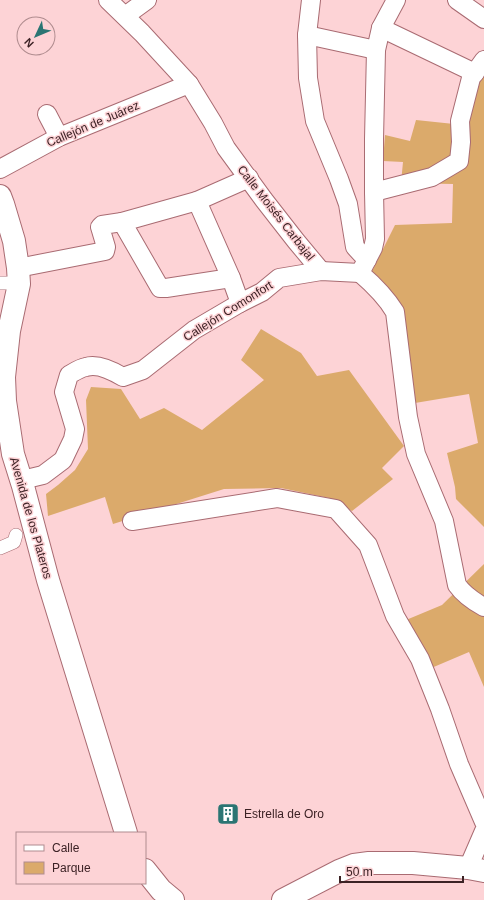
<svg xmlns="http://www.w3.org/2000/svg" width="484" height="900" font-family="Arial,sans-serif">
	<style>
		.green { fill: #dbaa6b }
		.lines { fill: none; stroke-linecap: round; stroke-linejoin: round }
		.pedestrian-casing { stroke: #a96b72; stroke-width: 14 }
		.minor-casing { stroke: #a96b72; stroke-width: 20 }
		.primary-casing { stroke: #a96b72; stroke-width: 24 }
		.pedestrian { stroke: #fff; stroke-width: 13 }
		.minor { stroke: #fff; stroke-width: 18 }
		.primary { stroke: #fff; stroke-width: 22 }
		.labels { text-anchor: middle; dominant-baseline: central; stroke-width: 3; stroke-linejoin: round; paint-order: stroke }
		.street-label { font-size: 12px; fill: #3c2225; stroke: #fdd3d6 }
		.poi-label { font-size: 12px; fill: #3c2225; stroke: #fdd3d6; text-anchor: start }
	</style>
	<rect width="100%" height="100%" fill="#fdd3d6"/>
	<g class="green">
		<path d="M484,61v466l-28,-28 -1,-12 -8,-34 31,-10 -9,-49 -60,10 -10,-100 -31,-25 27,-54 57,-2 1,-39 -52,-1 2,-21 -20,-1 2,-26 25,6 6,-21 38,4z"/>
		<path d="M261,329l40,24 16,23 32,-6 55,76 -22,22 11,11 -41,32 -23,-13 -48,-10 -57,1 -111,35 -8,-27 -57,19 -2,-22 12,-9 17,-15 13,-21 -2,-49 5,-13 30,2 19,30 24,-11 38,22 62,-50 -23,-20z"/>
		<path d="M484,564v123l-15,-35 -40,17 -23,-49 36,-15z"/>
	</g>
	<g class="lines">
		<g class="pedestrian-casing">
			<g id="pedestrian">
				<path d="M0,283h11"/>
				<path d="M0,548l14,-6 2,-7"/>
			</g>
		</g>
		<g class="minor-casing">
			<g id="minor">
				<path d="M108,0l34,33 47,51 24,39 13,25 38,52 32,41 25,30"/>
				<path d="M311,0l-4,35 1,43 7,43 24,58 9,25 7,43 12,13"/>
				<path d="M457,0l27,19"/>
				<path d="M125,16l22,-16"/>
				<path d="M381,28l94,45"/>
				<path d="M307,35l69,15"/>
				<path d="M47,114l12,23"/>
				<path d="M0,169l59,-32 130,-53"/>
				<path d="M374,192l58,-15 27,-16 2,-19 -1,-21 11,-43 13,-18"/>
				<path d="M197,201l34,77 9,25"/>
				<path d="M122,222l38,66h6l65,-10"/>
				<path d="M18,268l87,-17 1,-4 -6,-20 2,-2 20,-3 75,-21 52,-23"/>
				<path d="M360,273c14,12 26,24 35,39l13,105 8,37 28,67 13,64c7,10 16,16 27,22"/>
				<path d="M360,273l13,-25 2,-9 -1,-47v-53l2,-89 5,-22 15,-28"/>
				<path d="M22,480l21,-5 20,-15 10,-21 2,-10 -11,-37 5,-17c5,-3 11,-7 17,-8 12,-4 27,4 37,10l20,-7 51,-40 46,-27 22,-11 17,-14 42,-7 39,2"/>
				<path d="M132,521l145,-23 59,11 32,36 27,71 25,43 20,50 19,55 25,58"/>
				<path d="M468,868l16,-37"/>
			</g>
		</g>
		<g class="primary-casing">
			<g id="primary">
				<path d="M0,196l3,8 11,37 4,27 1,16 -10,47 -5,46 1,24 8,53 10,32 25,94 78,253"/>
				<path d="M145,870l16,20 12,10"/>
				<path d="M283,900l56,-29 15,-6 15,-2h44l55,5 16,3"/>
			</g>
		</g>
		<use href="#pedestrian" class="pedestrian"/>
		<use href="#minor" class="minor"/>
		<use href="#primary" class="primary"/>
	</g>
	<defs>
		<g id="building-square" transform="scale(1.15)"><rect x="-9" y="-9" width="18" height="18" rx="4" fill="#2b7573" stroke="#fdd3d6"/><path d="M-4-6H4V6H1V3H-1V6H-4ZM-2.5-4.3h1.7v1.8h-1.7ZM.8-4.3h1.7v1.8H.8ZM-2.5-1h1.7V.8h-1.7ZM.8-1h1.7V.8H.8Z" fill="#fff"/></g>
	</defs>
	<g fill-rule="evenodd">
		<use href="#building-square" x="228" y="814"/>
	</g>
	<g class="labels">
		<g class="street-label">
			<text transform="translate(93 124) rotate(-23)">Callejón de Juárez</text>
			<text transform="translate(276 213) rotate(52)">Calle Moisés Carbajal</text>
			<text transform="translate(228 311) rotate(-32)">Callejón Comonfort</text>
			<text transform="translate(31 518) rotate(74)">Avenida de los Plateros</text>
		</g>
		<g class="poi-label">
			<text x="244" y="814">Estrella de Oro</text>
		</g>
	</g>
	<rect x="16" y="832" width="130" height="52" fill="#fdd3d6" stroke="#b08c8f"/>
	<rect x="24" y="845" width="20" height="6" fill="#ffffff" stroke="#b08c8f"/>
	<text x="52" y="852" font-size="12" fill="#3c2225">Calle</text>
	<rect x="24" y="862" width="20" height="12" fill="#dbaa6b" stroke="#b08c8f"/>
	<text x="52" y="872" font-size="12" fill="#3c2225">Parque</text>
	<g transform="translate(36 36) rotate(226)"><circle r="19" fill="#fdd3d6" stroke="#b08c8f"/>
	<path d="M0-3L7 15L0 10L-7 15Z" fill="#2b7573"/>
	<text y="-6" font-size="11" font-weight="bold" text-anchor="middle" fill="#3c2225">N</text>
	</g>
	<path d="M340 876v6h123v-6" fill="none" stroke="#3c2225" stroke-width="2"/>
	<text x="346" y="876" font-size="12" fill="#3c2225" stroke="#fdd3d6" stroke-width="3" paint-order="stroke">50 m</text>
</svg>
